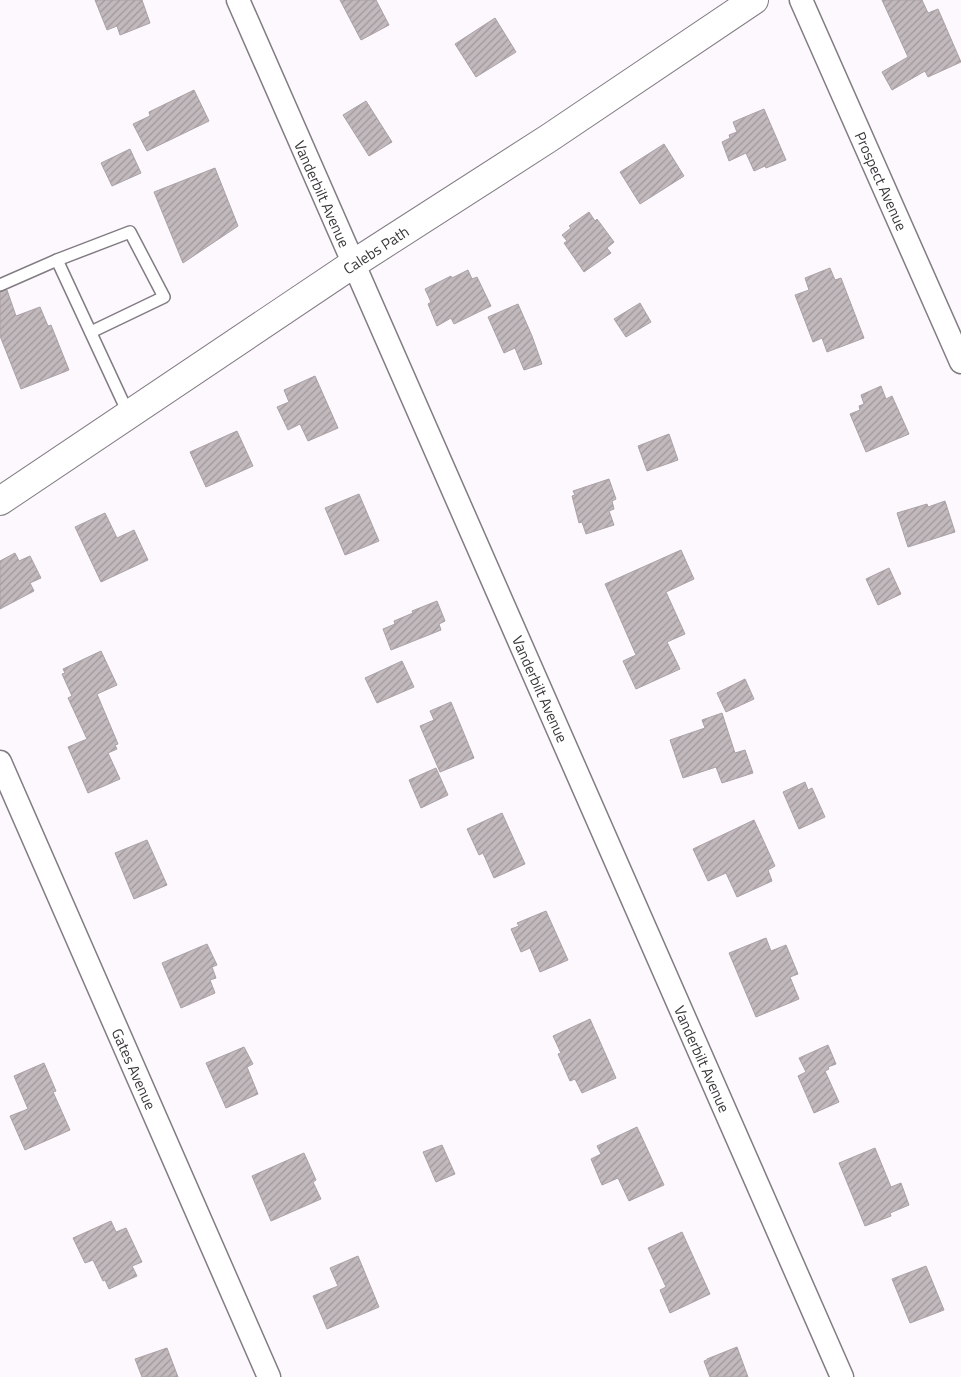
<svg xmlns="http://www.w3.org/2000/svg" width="961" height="1377" font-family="'Titillium Web',sans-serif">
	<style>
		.building { fill: url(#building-hatch); stroke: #aba2a6 }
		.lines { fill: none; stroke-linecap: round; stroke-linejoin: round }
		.lane-casing { stroke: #827c83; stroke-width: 14 }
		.street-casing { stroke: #827c83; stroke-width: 25 }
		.secondary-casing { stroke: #827c83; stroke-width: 30 }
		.lane { stroke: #fff; stroke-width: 11 }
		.street { stroke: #fff; stroke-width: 22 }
		.secondary { stroke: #fff; stroke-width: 28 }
		.labels { text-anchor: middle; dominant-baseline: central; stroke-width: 4.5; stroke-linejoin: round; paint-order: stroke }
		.street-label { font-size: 15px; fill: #3a383a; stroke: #fff }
	</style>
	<defs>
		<pattern id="building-hatch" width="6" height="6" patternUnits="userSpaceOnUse" patternTransform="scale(1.25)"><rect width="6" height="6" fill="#c2b9bd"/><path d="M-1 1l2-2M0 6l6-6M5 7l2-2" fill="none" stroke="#9f979b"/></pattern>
	</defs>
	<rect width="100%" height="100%" fill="#fdf7fe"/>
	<g class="building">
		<path d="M95,0h47l8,23 -30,12 -3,-9 -10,4z"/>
		<path d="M340,0h36l13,25 -28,15z"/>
		<path d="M882,0h40l6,13 10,-4 23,53 -33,15 -3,-6 -33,19 -10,-18 26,-15z"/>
		<path d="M495,18l21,34 -40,25 -21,-33z"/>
		<path d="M194,90l15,31 -62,30 -14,-27 17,-8 -1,-4z"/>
		<path d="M366,101l26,41 -23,14 -26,-41z"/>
		<path d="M764,109l22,51 -20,8 -1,-2 -11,5 -8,-18 -17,8 -7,-19 8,-4 -1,-3 8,-3 -4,-10z"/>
		<path d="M664,144l20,32 -44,28 -20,-32z"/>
		<path d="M130,149l11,24 -29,13 -11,-23z"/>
		<path d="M215,168l23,58 -55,37 -29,-71z"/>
		<path d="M589,212l6,9 2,-2 17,23 -7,6 4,5 -27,19 -20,-29 3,-2 -5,-6 9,-7 -2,-2z"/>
		<path d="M830,268l5,12 6,-2 23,60 -37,14 -5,-14 -9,4 -18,-47 14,-5 -4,-12z"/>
		<path d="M468,270l4,9 5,-2 14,29 -37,18 -3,-6 -14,8 -9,-22 3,-2 -6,-13 26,-13 1,2z"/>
		<path d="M7,290l9,26 24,-9 8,19 3,-1 18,45 -48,19 -21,-53v-44z"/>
		<path d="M640,303l11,19 -25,15 -12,-18z"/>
		<path d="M518,304l14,32 10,28 -18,6 -9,-22 -11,5 -16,-36z"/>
		<path d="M315,376l23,52 -30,13 -8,-17 -12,6 -11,-23 12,-5 -5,-12z"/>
		<path d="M881,386l5,13 6,-3 17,38 -43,18 -16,-38 10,-4 -1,-4 5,-2 -3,-9z"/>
		<path d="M237,431l16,35 -47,21 -16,-35z"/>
		<path d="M669,434l9,26 -31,11 -9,-25z"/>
		<path d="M609,479l7,20 -4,2 2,8 -5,2 5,14 -28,9 -4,-12 -3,1 -7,-27 3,-1 -2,-4z"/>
		<path d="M359,494l20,47 -34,14 -20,-47z"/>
		<path d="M945,501l10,31 -47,15 -11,-34 30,-9 1,3z"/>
		<path d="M105,513l12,25 17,-8 14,30 -47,22 -26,-55z"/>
		<path d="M681,550l13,29 -28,13 19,42 -18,8 13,27 -44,20 -13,-28 13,-6 -31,-71z"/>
		<path d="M15,553l4,8 11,-5 11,22 -11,5 4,8 -34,18v-48z"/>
		<path d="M889,568l12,26 -23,11 -12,-26z"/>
		<path d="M437,601l8,20 -6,3 2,6 -50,20 -8,-21 12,-5 -1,-3 19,-8 -1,-2z"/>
		<path d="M101,651l16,34 -20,9 21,50 -3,1 2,4 -9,4 12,26 -32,14 -20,-46 19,-8 -19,-41 4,-2 -10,-22 3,-1 -2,-4z"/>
		<path d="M402,661l12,26 -37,16 -12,-25z"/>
		<path d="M745,679l9,20 -28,13 -9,-19z"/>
		<path d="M451,702l23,56 -34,14 -20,-46 14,-6 -4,-9z"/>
		<path d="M722,713l13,40 10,-3 8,23 -31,10 -6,-16 -33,11 -13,-38 35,-12 -3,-8z"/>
		<path d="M436,768l12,27 -27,13 -12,-28z"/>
		<path d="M805,782l3,8 4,-2 13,29 -26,12 -16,-37z"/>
		<path d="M502,813l23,51 -31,14 -11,-25 -4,2 -12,-26z"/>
		<path d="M754,820l21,46 -7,4 4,11 -35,16 -11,-24 -18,8 -15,-32z"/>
		<path d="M147,840l20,45 -33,14 -19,-46z"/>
		<path d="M546,911l22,49 -28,12 -10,-24 -9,4 -10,-23 8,-3 -2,-3z"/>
		<path d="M766,938l5,13 15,-6 12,29 -8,3 9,22 -43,18 -27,-64z"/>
		<path d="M207,944l10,21 -5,2 4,11 -6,2 5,13 -34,15 -19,-45z"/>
		<path d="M590,1019l26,59 -34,15 -7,-14 -5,2 -12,-27 3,-1 -8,-17z"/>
		<path d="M828,1045l8,19 -8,3 1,2 -4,2 14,31 -25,11 -16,-37 8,-4 -7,-14z"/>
		<path d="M244,1047l9,17 -6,3 11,27 -32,14 -20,-45z"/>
		<path d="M44,1063l12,28 -3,1 17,38 -45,20 -15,-34 18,-7 -14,-33z"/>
		<path d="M637,1127l27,58 -35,16 -11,-23 -16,7 -11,-26 10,-5 -4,-8z"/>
		<path d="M442,1145l13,29 -19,8 -13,-30z"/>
		<path d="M875,1148l16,39 10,-4 8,22 -19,8 1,3 -26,10 -26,-63z"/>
		<path d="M304,1153l12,27 -3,2 8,17 -50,22 -19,-45z"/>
		<path d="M111,1221l5,11 10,-4 16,34 -10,4 5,10 -28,13 -4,-9 -2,1 -10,-21 -8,3 -12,-25z"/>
		<path d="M682,1232l28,62 -40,19 -10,-23 6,-3 -18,-39z"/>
		<path d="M358,1256l21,51 -52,22 -14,-33 25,-10 -8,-18z"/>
		<path d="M926,1266l18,44 -34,13 -18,-44z"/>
		<path d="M737,1347l11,30h-38l-6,-16 3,-1v-1z"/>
		<path d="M167,1348l11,29h-36l-7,-18z"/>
	</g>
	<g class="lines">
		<g class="lane-casing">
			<g id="lane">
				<path d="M57,260l73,-28 34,65 -73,35"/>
				<path d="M0,285l57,-25 72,155"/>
			</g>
		</g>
		<g class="street-casing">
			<g id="street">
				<path d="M238,0l604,1377"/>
				<path d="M801,0l160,362"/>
				<path d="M0,762l269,615"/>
			</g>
		</g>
		<g class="secondary-casing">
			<path id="secondary" d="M0,501l353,-237 196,-126 205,-138"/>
		</g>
		<use href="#lane" class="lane"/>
		<use href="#street" class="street"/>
		<use href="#secondary" class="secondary"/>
	</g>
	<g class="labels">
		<g class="street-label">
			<text transform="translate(881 181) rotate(66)">Prospect Avenue</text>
			<text transform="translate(322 194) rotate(66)">Vanderbilt Avenue</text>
			<text transform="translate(376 250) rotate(-33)">Calebs Path</text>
			<text transform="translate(540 689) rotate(66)">Vanderbilt Avenue</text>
			<text transform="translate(702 1059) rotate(66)">Vanderbilt Avenue</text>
			<text transform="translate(134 1069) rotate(66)">Gates Avenue</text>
		</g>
	</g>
</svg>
